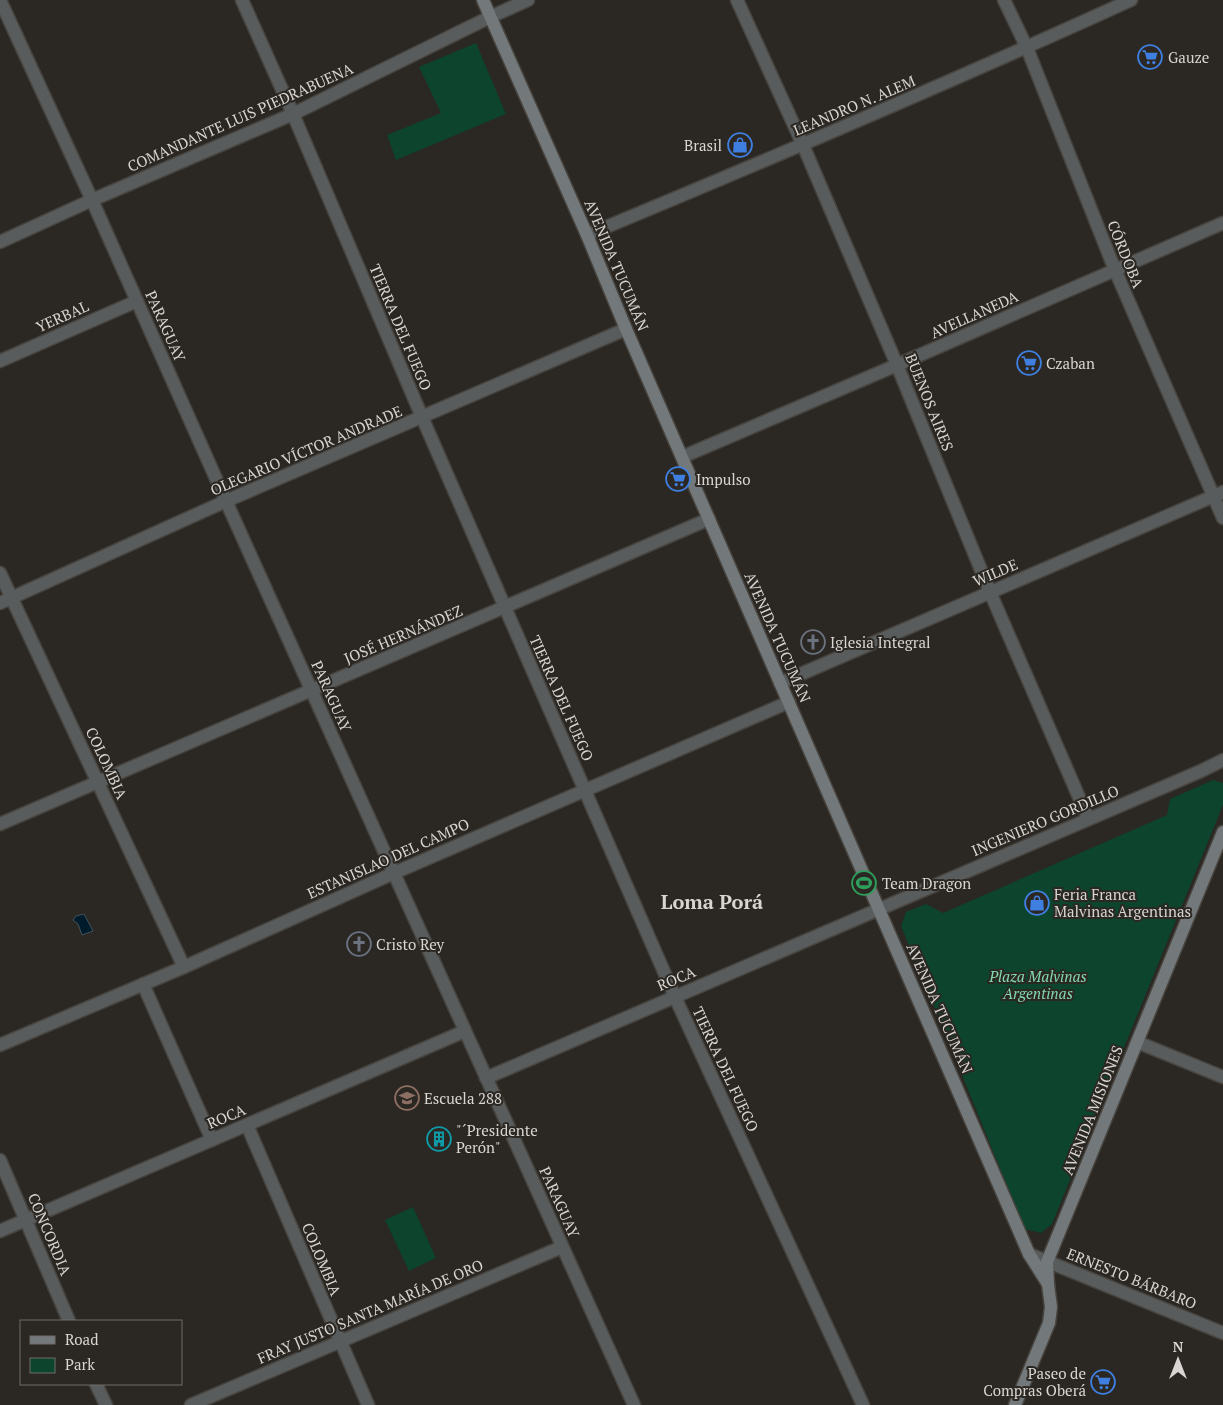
<svg xmlns="http://www.w3.org/2000/svg" width="1223" height="1405" font-family="'PT Serif',serif">
	<style>
		.green { fill: #0c442e }
		.water { fill: #001b2b; stroke: #41535d }
		.lines { fill: none; stroke-linecap: round; stroke-linejoin: round }
		.street-casing { stroke: #47433e; stroke-width: 15 }
		.secondary-casing { stroke: #47433e; stroke-width: 15 }
		.street { stroke: #585c5c; stroke-width: 12 }
		.secondary { stroke: #73797a; stroke-width: 12 }
		.labels { text-anchor: middle; dominant-baseline: central; stroke-width: 4; stroke-linejoin: round; paint-order: stroke }
		.poi-label { font-size: 15px; fill: #d8d5d2; stroke: #2b2722; text-anchor: start }
		.street-label { font-size: 15px; fill: #d8d5d2; stroke: #2b2722 }
		.park-label { font-size: 15px; font-style: italic; fill: #82d9af; stroke: #2b2722 }
		.district-label { font-size: 20px; font-weight: bold; fill: #d8d5d2; stroke: #2b2722 }
	</style>
	<rect width="100%" height="100%" fill="#2b2722"/>
	<g class="green">
		<path d="M476,43l30,71 -110,46 -9,-25 54,-22 -22,-46z"/>
		<path d="M1213,780l10,3v22l-171,419 -11,9 -16,-4 -124,-303 5,-14 20,-8 17,9 224,-98 3,-16z"/>
		<path d="M413,1207l23,51 -27,13 -24,-51z"/>
	</g>
	<path class="water" d="M84,914l9,17 -11,4 -4,-11 -5,-4 3,-4z"/>
	<g class="lines">
		<g class="street-casing">
			<g id="street">
				<path d="M0,0l92,200 134,301 408,904"/>
				<path d="M242,0l51,114 129,303 253,580 188,408"/>
				<path d="M737,0l66,145 94,220 93,227 98,226"/>
				<path d="M1004,0l23,48 88,222 108,248"/>
				<path d="M587,235c183,-76 364,-153 544,-235"/>
				<path d="M0,242l92,-42 201,-86 197,-97 38,-17"/>
				<path d="M0,361l137,-60"/>
				<path d="M682,457l215,-92 326,-142"/>
				<path d="M0,573l184,394"/>
				<path d="M0,603l226,-102 400,-172"/>
				<path d="M780,683l443,-191"/>
				<path d="M0,824l709,-305"/>
				<path d="M143,984l69,156"/>
				<path d="M1137,1042l86,35"/>
				<path d="M0,1045l184,-78 210,-94 395,-171"/>
				<path d="M486,1078l715,-307 22,-11"/>
				<path d="M247,1125l121,280"/>
				<path d="M0,1160l69,161"/>
				<path d="M0,1231l465,-200"/>
				<path d="M1029,1254l194,79"/>
				<path d="M96,1384l10,21"/>
				<path d="M191,1405l371,-158"/>
			</g>
		</g>
		<g class="secondary-casing">
			<g id="secondary">
				<path d="M483,0l104,235 39,94 403,925 19,30"/>
				<path d="M1015,1405l34,-82 2,-16 -3,-23 -1,-22 176,-430"/>
			</g>
		</g>
		<use href="#street" class="street"/>
		<use href="#secondary" class="secondary"/>
	</g>
	<defs>
		<g id="supermarket-ring" transform="scale(1.25)"><circle r="9.5" fill="#2b2722" stroke="#3f7fe0" stroke-width="1.5"/><path d="M-6-5.5h2.5l.6 2H6L4.5 2H-2.5L-4.4-4H-6ZM-1.5 3.2a1.3 1.3 0 1 0 .1 0ZM3 3.2a1.3 1.3 0 1 0 .1 0Z" fill="#3f7fe0"/></g>
		<g id="shop-ring" transform="scale(1.25)"><circle r="9.5" fill="#2b2722" stroke="#3f7fe0" stroke-width="1.5"/><path d="M-5-2.5h2.3a2.7 3.5 0 0 1 5.4 0H5L5.5 6h-11ZM-1.5-2.5h3a1.5 2.3 0 0 0-3 0Z" fill="#3f7fe0"/></g>
		<g id="church-ring" transform="scale(1.25)"><circle r="9.5" fill="#2b2722" stroke="#6b7280" stroke-width="1.5"/><path d="M-1.2-6h2.4v3.5h3.3v2.4h-3.3V6h-2.4V-.1h-3.3v-2.4h3.3Z" fill="#6b7280"/></g>
		<g id="stadium-ring" transform="scale(1.25)"><circle r="9.5" fill="#2b2722" stroke="#2e9e5b" stroke-width="1.5"/><path d="M0-5a6.5 5 0 1 0 0 10a6.5 5 0 1 0 0-10ZM-3.5-1.8h7v3.6h-7Z" fill="#2e9e5b"/></g>
		<g id="school-ring" transform="scale(1.25)"><circle r="9.5" fill="#2b2722" stroke="#8d6e63" stroke-width="1.5"/><path d="M0-5L7-2L0 1L-7-2ZM-4 1L0 2.5L4 1V4Q0 6-4 4Z" fill="#8d6e63"/></g>
		<g id="building-ring" transform="scale(1.25)"><circle r="9.5" fill="#2b2722" stroke="#0f9aa8" stroke-width="1.5"/><path d="M-4-6H4V6H1V3H-1V6H-4ZM-2.5-4.3h1.7v1.8h-1.7ZM.8-4.3h1.7v1.8H.8ZM-2.5-1h1.7V.8h-1.7ZM.8-1h1.7V.8H.8Z" fill="#0f9aa8"/></g>
	</defs>
	<g fill-rule="evenodd">
		<use href="#supermarket-ring" x="1150" y="57"/>
		<use href="#shop-ring" x="740" y="145"/>
		<use href="#supermarket-ring" x="1029" y="363"/>
		<use href="#supermarket-ring" x="678" y="479"/>
		<use href="#church-ring" x="813" y="642"/>
		<use href="#stadium-ring" x="864" y="883"/>
		<use href="#shop-ring" x="1037" y="903"/>
		<use href="#church-ring" x="359" y="944"/>
		<use href="#school-ring" x="407" y="1098"/>
		<use href="#building-ring" x="439" y="1139"/>
		<use href="#supermarket-ring" x="1103" y="1382"/>
	</g>
	<g class="labels">
		<g class="poi-label">
			<text x="1168" y="57">Gauze</text>
			<text x="722" y="145" text-anchor="end">Brasil</text>
			<text x="1046" y="363">Czaban</text>
			<text x="696" y="479">Impulso</text>
			<text x="830" y="642">Iglesia Integral</text>
			<text x="882" y="883">Team Dragon</text>
			<text x="1054" y="894">Feria Franca<tspan x="1054" dy="17">Malvinas Argentinas</tspan></text>
			<text x="376" y="944">Cristo Rey</text>
			<text x="424" y="1098">Escuela 288</text>
			<text x="456" y="1130">"´Presidente<tspan x="456" dy="17">Perón"</tspan></text>
			<text x="1086" y="1373" text-anchor="end">Paseo de<tspan x="1086" dy="17">Compras Oberá</tspan></text>
		</g>
		<g class="street-label">
			<text transform="translate(854 105) rotate(-23)">LEANDRO N. ALEM</text>
			<text transform="translate(240 117) rotate(-24)">COMANDANTE LUIS PIEDRABUENA</text>
			<text transform="translate(1126 254) rotate(68)">CÓRDOBA</text>
			<text transform="translate(617 265) rotate(67)">AVENIDA TUCUMÁN</text>
			<text transform="translate(974 314) rotate(-24)">AVELLANEDA</text>
			<text transform="translate(62 316) rotate(-24)">YERBAL</text>
			<text transform="translate(166 326) rotate(66)">PARAGUAY</text>
			<text transform="translate(401 327) rotate(67)">TIERRA DEL FUEGO</text>
			<text transform="translate(930 402) rotate(68)">BUENOS AIRES</text>
			<text transform="translate(306 450) rotate(-23)">OLEGARIO VÍCTOR ANDRADE</text>
			<text transform="translate(995 572) rotate(-23)">WILDE</text>
			<text transform="translate(403 634) rotate(-23)">JOSÉ HERNÁNDEZ</text>
			<text transform="translate(778 637) rotate(66)">AVENIDA TUCUMÁN</text>
			<text transform="translate(332 696) rotate(66)">PARAGUAY</text>
			<text transform="translate(562 698) rotate(66)">TIERRA DEL FUEGO</text>
			<text transform="translate(107 763) rotate(65)">COLOMBIA</text>
			<text transform="translate(1045 820) rotate(-23)">INGENIERO GORDILLO</text>
			<text transform="translate(388 858) rotate(-24)">ESTANISLAO DEL CAMPO</text>
			<text transform="translate(676 978) rotate(-23)">ROCA</text>
			<text transform="translate(940 1008) rotate(66)">AVENIDA TUCUMÁN</text>
			<text transform="translate(726 1069) rotate(65)">TIERRA DEL FUEGO</text>
			<text transform="translate(1092 1110) rotate(-68)">AVENIDA MISIONES</text>
			<text transform="translate(226 1116) rotate(-23)">ROCA</text>
			<text transform="translate(560 1202) rotate(66)">PARAGUAY</text>
			<text transform="translate(50 1234) rotate(67)">CONCORDIA</text>
			<text transform="translate(322 1259) rotate(67)">COLOMBIA</text>
			<text transform="translate(1132 1278) rotate(22)">ERNESTO BÁRBARO</text>
			<text transform="translate(370 1311) rotate(-23)">FRAY JUSTO SANTA MARÍA DE ORO</text>
		</g>
		<g class="park-label">
			<text x="1038" y="976">Plaza Malvinas<tspan x="1038" dy="17">Argentinas</tspan></text>
		</g>
		<g class="district-label">
			<text x="712" y="901">Loma Porá</text>
		</g>
	</g>
	<rect x="20" y="1320" width="162" height="65" fill="#2b2722" stroke="#706d68"/>
	<rect x="30" y="1336" width="25" height="8" fill="#73797a" stroke="#706d68"/>
	<text x="65" y="1345" font-size="15" fill="#d8d5d2">Road</text>
	<rect x="30" y="1358" width="25" height="15" fill="#0c442e" stroke="#706d68"/>
	<text x="65" y="1370" font-size="15" fill="#d8d5d2">Park</text>
	<g transform="translate(1178 1360)" stroke="#2b2722" stroke-width="4" paint-order="stroke">
	<path d="M0-4L9 19L0 12L-9 19Z" fill="#d8d5d2"/>
	<text y="-8" font-size="14" font-weight="bold" text-anchor="middle" fill="#d8d5d2">N</text>
	</g>
</svg>
